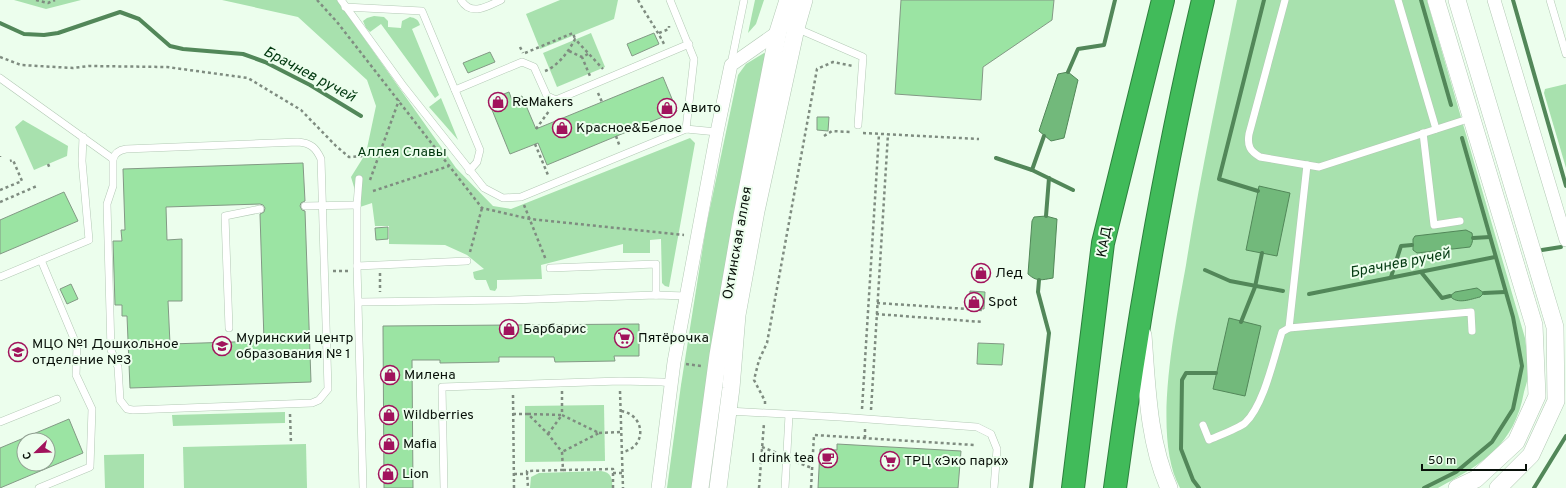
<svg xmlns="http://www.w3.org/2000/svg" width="1566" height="488" font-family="Overpass,sans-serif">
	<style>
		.green { fill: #a8e1ae }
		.water { fill: #72b97b; stroke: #528759 }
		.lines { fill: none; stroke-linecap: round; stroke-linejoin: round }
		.stream { stroke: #528759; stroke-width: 4 }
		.building { fill: #9be4a3; stroke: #839985; fill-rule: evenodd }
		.service-casing { stroke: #b3c9b5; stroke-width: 8 }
		.minor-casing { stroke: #b3c9b5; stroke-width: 14 }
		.tertiary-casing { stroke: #b3c9b5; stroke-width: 18 }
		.motorway-casing { stroke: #2d803e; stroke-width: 24 }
		.path { stroke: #7f8c80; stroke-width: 2.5; stroke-dasharray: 3 3; stroke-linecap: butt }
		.service { stroke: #fff; stroke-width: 7 }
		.minor { stroke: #fff; stroke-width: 13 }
		.tertiary { stroke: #fff; stroke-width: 17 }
		.motorway { stroke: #41bb5a; stroke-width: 22 }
		.labels { text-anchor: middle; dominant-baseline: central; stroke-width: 4; stroke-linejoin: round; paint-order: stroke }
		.poi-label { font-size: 14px; fill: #09110a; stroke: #ecfeed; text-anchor: start }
		.park-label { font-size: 14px; fill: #00360d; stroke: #ecfeed }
		.street-label { font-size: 14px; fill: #09110a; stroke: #ecfeed }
		.water-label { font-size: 15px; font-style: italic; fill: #033a11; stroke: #ecfeed }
	</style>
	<rect width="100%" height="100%" fill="#ecfeed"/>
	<g class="green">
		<path d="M14,0h67l-35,9z"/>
		<path d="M222,0h115l119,168 37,38 18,3 179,-71 5,5 -26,144 -4,-1 -3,-3 -1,-44 -11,1v13h-27v-9l-82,21 1,14 -45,1v8l-2,3 -5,-1 -4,-10h-10l-2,-2 -1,-6 11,-3 -17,-14 -22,-10 -56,-1v-18h-14l-3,-23 -12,4 -9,-30 15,-24 10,-47 -9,-26 -69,-63z"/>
		<path d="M560,0h58l-4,19 -74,30 -14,-35z"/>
		<path d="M755,0h9l-8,24 -8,9z"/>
		<path d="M1237,0h190l98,338c1,10 3,20 4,30 0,8 -3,17 -5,24 -10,54 -42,72 -86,96h-258c-29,-52 -4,-166 6,-223 14,-89 33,-177 51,-265z"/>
		<path d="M374,16l10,1 4,4v6l13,1 1,-7 8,-4c5,1 8,2 10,8l-8,4 27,66 -4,3 -54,-74 -11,8 -4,-4 -3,-7 4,-3z"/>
		<path d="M591,33l14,34 -48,20 -14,-34z"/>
		<path d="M764,53l2,1 -71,434h-28l14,-103 25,-158 32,-152 8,-11z"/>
		<path d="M1566,84v84l-22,-75 1,-4z"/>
		<path d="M441,98l17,42 -29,-33z"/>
		<path d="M23,120l45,26 -1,10 -33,14 -19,-43z"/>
		<path d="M604,405l1,56 -80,1v-56z"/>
		<path d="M285,412v11l-112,3 -1,-11z"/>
		<path d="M306,444l1,44h-123l-1,-41z"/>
		<path d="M144,454v34h-39l-1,-33z"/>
		<path d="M601,471c10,1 12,8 11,17h-82l1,-11 8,-4z"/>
	</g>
	<g class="water">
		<path d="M1068,72l10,8 -14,58 -13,3 -12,-10 19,-57z"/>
		<path d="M1259,186l31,7 -13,63 -31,-6z"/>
		<path d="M1046,216l11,3 -4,59c-12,2 -16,4 -25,-4l4,-53 2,-4z"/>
		<path d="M1466,230l6,3c1,6 1,9 -2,14l-53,6 -4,-3v-11l2,-3z"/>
		<path d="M1477,288l7,5 -4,4c-9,2 -23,8 -30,-1l5,-4z"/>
		<path d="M1229,318l32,8 -16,70 -32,-7z"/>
	</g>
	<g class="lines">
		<g class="stream">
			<path d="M1421,0l30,105"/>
			<path d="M1513,0l53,186"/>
			<path d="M0,23l24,11 20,1 14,-2 62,-21 19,7 31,27 13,3 60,5 22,8 45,23 51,31"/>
			<path d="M1068,72l10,-23 26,-4 11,-45"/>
			<path d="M996,158l36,12 41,20"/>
			<path d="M1032,170l12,-34"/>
			<path d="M1258,191l-39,-12 45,-179"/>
			<path d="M1046,216l3,-38"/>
			<path d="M1473,238l17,-1"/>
			<path d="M1542,250l19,-3"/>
			<path d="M1205,270l25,11 53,10"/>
			<path d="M1421,272l21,26 8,-2"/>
			<path d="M1391,277l10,-31 11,-1"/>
			<path d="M1484,293l21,-1"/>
			<path d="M1309,294l186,-37"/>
			<path d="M1241,322l14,-35 7,-34"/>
			<path d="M1031,488l18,-155 -11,-41 1,-12"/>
			<path d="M1199,488l-6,-8 -12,-31 1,-69 4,-7h30"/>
			<path d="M1424,488l32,-16 36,-30 21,-33 9,-43 -9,-49 -51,-179"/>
			<path d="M1534,488l32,-52"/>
		</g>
	</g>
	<g class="building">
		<path d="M901,0h153l-2,20 -69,47 -2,33 -86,-6z"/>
		<path d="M654,33l5,11 -27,12 -5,-12z"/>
		<path d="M490,52l5,10 -27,11 -5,-10z"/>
		<path d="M663,77l14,34 -130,54 -9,-22 -28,11 -22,-54 21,-8 3,8 10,-4 14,33z"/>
		<path d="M817,117h12l-1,14 -11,-1z"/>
		<path d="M303,163l2,38 -4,2 -1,3 2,4 3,1 6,171 -181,6 -3,-72h-5v-11h-7l-2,-64h9l-1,-11h4l-2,-61zM260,204l3,1 2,3 -1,4 -4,2 4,127 -94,3 -2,-43h14v-62l-15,1 -1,-33z"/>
		<path d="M64,192l14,29 -78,33v-34z"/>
		<path d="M388,227v12l-12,1 -1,-12z"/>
		<path d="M71,284l7,15 -11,5 -7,-15z"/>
		<path d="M970,291l15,1 -1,17 -15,-1z"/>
		<path d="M639,324v32h-25l1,5 -60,1 -1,-5h-55v5l-59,1v-3h-28l1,128h-29l-1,-162z"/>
		<path d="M978,343l26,1 -2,21 -25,-1z"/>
		<path d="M69,419l14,34 -83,35v-40zM24,440h24v24h-24z"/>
		<path d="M837,444l124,7 -3,37h-140l2,-39 17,1z"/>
	</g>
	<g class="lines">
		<g class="service-casing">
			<g id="service">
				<path d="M341,0l63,87 80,101 19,10 18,-1 165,-68 31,3"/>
				<path d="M461,0c10,17 27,6 40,0"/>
				<path d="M670,0l24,59 -8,70"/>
				<path d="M1285,0l-36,134c-2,12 1,17 11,23l59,10 152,-49"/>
				<path d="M1398,0l38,129"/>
				<path d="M1550,0l16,54"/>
				<path d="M345,7l77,4 58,139 -3,12 -8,9"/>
				<path d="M796,28l67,29 -5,68"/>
				<path d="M731,64l13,-64"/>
				<path d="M0,78l113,81"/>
				<path d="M455,90l67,-28 12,5 13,29 9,4 133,-56"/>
				<path d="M1423,133l11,92 26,-4"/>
				<path d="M298,142c13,1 18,6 23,17l7,230 -9,11 -7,3 -179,7 -6,-1 -7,-9 -2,-33 -7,-17 -4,-146 6,-18v-27c2,-7 7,-9 13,-10z"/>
				<path d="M1307,165l-18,163 182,-16 1,19"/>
				<path d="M359,179l-2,26v61l6,222"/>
				<path d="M305,206l52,-1"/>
				<path d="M357,266l110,-5"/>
				<path d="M550,268l106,-4v31"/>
				<path d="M0,277l89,-37 -7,-79 1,-24"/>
				<path d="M359,302l151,-2 146,-5 30,1"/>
				<path d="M229,328l-4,-112 35,-7"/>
				<path d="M728,411l112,6 137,10 14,7 6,15 -3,39"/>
				<path d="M0,422l57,-23"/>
				<path d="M1203,425l6,15c9,-4 30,-12 36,-17 19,-18 29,-66 37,-91l7,-4"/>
				<path d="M39,488l51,-21 2,-58 -16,-34 1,-29 -36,-86"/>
				<path d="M444,488l-2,-101 178,-6 42,1 9,1"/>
				<path d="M785,488l4,-73"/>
			</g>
		</g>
		<g class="minor-casing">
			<g id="minor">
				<path d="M1494,0l72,240"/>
				<path d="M658,488l16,-126 43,-230 14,-67 47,-33"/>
			</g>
		</g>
		<g class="tertiary-casing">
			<g id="tertiary">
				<path d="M1436,0l98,325 3,71 -21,46 -40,37 -19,9"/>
				<path d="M1457,0l98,327 1,74 -25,54 -33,33"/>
				<path d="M1143,335c4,51 5,106 26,153"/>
				<path d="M700,488l18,-133 24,-139 36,-184 10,-32"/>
				<path d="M718,488l13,-100 6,-73 19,-104 40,-183 8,-28"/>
			</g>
		</g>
		<g class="motorway-casing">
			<g id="motorway">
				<path d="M1073,488l30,-245 60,-243"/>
				<path d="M1115,488c22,-164 50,-327 88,-488"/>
			</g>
		</g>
		<g class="path">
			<path d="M36,0l12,3 7,-3"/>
			<path d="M317,0l20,22 145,186 48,11 154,16"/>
			<path d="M638,0c8,15 18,28 26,44"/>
			<path d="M659,33l10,-4v-3"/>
			<path d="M520,47l3,6"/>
			<path d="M569,51l13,6"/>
			<path d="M525,53l48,-20 2,6"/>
			<path d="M588,54l-6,3 8,19"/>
			<path d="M0,57l21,8 52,3 16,-2 78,1 81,11 53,32 35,36 13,11 14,-1 17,-7"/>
			<path d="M545,71c13,-5 24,-20 30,-32l28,30"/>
			<path d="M598,93l4,9"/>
			<path d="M536,129l13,-18"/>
			<path d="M863,133l116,6"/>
			<path d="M616,136l4,11"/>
			<path d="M824,136l8,-5 18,1"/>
			<path d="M535,144l13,31"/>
			<path d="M0,156v1"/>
			<path d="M48,164l2,5"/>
			<path d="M370,180l29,-80"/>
			<path d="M0,190l22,-9 -9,-21 -3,1"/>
			<path d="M373,191l76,-25"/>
			<path d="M0,202l37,-16"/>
			<path d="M524,205l22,55"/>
			<path d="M470,252l12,-44"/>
			<path d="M333,271h15"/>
			<path d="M380,273v19"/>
			<path d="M877,303l106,7"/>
			<path d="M876,314l107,8"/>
			<path d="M686,364l15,2"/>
			<path d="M562,391v24l37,18 -37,19"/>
			<path d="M620,391l3,97"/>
			<path d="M513,395l1,93"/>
			<path d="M765,404v-3l-11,-21 5,-20 8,-17 50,-274 16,-7 20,4"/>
			<path d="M862,409l17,-275"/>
			<path d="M871,410l17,-276"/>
			<path d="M621,411c25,4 26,37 1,41"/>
			<path d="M290,414l1,30"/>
			<path d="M513,414h15l20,20 14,18 1,18 -36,1 1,17"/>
			<path d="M528,414l34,1"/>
			<path d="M599,433l23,-1"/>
			<path d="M548,434l14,-19"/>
			<path d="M865,438v-9"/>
			<path d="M762,447l15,6"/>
			<path d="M796,462l16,6"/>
			<path d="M563,470l50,-1v19"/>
			<path d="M613,473h10"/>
			<path d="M514,474h14"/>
			<path d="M759,488l5,-65"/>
			<path d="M811,488l3,-53 160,10"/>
		</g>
		<use href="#service" class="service"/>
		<use href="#minor" class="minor"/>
		<use href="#tertiary" class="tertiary"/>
		<use href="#motorway" class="motorway"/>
	</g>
	<defs>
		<g id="shop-ring" transform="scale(1)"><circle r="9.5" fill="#ecfeed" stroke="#a1135c" stroke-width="1.5"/><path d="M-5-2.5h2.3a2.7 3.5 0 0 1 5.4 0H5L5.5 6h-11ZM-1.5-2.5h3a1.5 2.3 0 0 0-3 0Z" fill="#a1135c"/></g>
		<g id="supermarket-ring" transform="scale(1)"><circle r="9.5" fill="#ecfeed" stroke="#a1135c" stroke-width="1.5"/><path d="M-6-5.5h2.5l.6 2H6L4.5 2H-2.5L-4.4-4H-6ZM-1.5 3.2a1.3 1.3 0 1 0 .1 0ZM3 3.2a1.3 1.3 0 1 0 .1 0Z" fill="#a1135c"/></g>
		<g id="school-ring" transform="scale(1)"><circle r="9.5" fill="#ecfeed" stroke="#a1135c" stroke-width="1.5"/><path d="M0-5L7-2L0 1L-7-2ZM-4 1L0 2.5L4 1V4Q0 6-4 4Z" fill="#a1135c"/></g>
		<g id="cafe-ring" transform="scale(1)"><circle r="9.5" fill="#ecfeed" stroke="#a1135c" stroke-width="1.5"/><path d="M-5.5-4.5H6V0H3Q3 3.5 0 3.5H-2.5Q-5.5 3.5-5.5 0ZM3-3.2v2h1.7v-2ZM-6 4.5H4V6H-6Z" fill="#a1135c"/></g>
	</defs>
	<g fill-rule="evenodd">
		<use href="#shop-ring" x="498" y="102"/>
		<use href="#shop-ring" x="667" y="108"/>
		<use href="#shop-ring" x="562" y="128"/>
		<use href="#shop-ring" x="981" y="273"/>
		<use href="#shop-ring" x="974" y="302"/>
		<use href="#shop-ring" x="509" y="329"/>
		<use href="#supermarket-ring" x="624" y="338"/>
		<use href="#school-ring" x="222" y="346"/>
		<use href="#school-ring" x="18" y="352"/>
		<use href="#shop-ring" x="390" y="375"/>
		<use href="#shop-ring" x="389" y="415"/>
		<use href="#shop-ring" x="389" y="444"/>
		<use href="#cafe-ring" x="828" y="458"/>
		<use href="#supermarket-ring" x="890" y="461"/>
		<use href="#shop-ring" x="388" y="474"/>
	</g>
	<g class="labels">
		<g class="poi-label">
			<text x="512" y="102">ReMakers</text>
			<text x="681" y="108">Авито</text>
			<text x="576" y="128">Красное&amp;Белое</text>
			<text x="995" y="273">Лед</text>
			<text x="988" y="302">Spot</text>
			<text x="523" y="329">Барбарис</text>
			<text x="236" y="338">Муринский центр<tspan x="236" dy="16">образования № 1</tspan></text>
			<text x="638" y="338">Пятёрочка</text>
			<text x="32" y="344">МЦО №1 Дошкольное<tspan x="32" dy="16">отделение №3</tspan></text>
			<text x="404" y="375">Милена</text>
			<text x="403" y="415">Wildberries</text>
			<text x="403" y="444">Mafia</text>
			<text x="814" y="458" text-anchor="end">I drink tea</text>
			<text x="904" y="461">ТРЦ «Эко парк»</text>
			<text x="402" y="474">Lion</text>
		</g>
		<g class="park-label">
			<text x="402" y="152">Аллея Славы</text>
		</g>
		<g class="street-label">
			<text transform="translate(1105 242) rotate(-79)">КАД</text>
			<text transform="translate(738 243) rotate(-80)">Охтинская аллея</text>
		</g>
		<g class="water-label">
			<text transform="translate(309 75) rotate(28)">Брачнев ручей</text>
			<text transform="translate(1400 264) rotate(-11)">Брачнев ручей</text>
		</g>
	</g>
	<g transform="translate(36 452) rotate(247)"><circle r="19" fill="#ecfeed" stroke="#919f92"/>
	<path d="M0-3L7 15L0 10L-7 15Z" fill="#a1135c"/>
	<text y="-6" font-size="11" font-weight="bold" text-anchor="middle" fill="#09110a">С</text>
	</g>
	<path d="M1422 464v6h104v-6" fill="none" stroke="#09110a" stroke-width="2"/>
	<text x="1428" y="464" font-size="12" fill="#09110a" stroke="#ecfeed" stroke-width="3" paint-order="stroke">50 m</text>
</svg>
